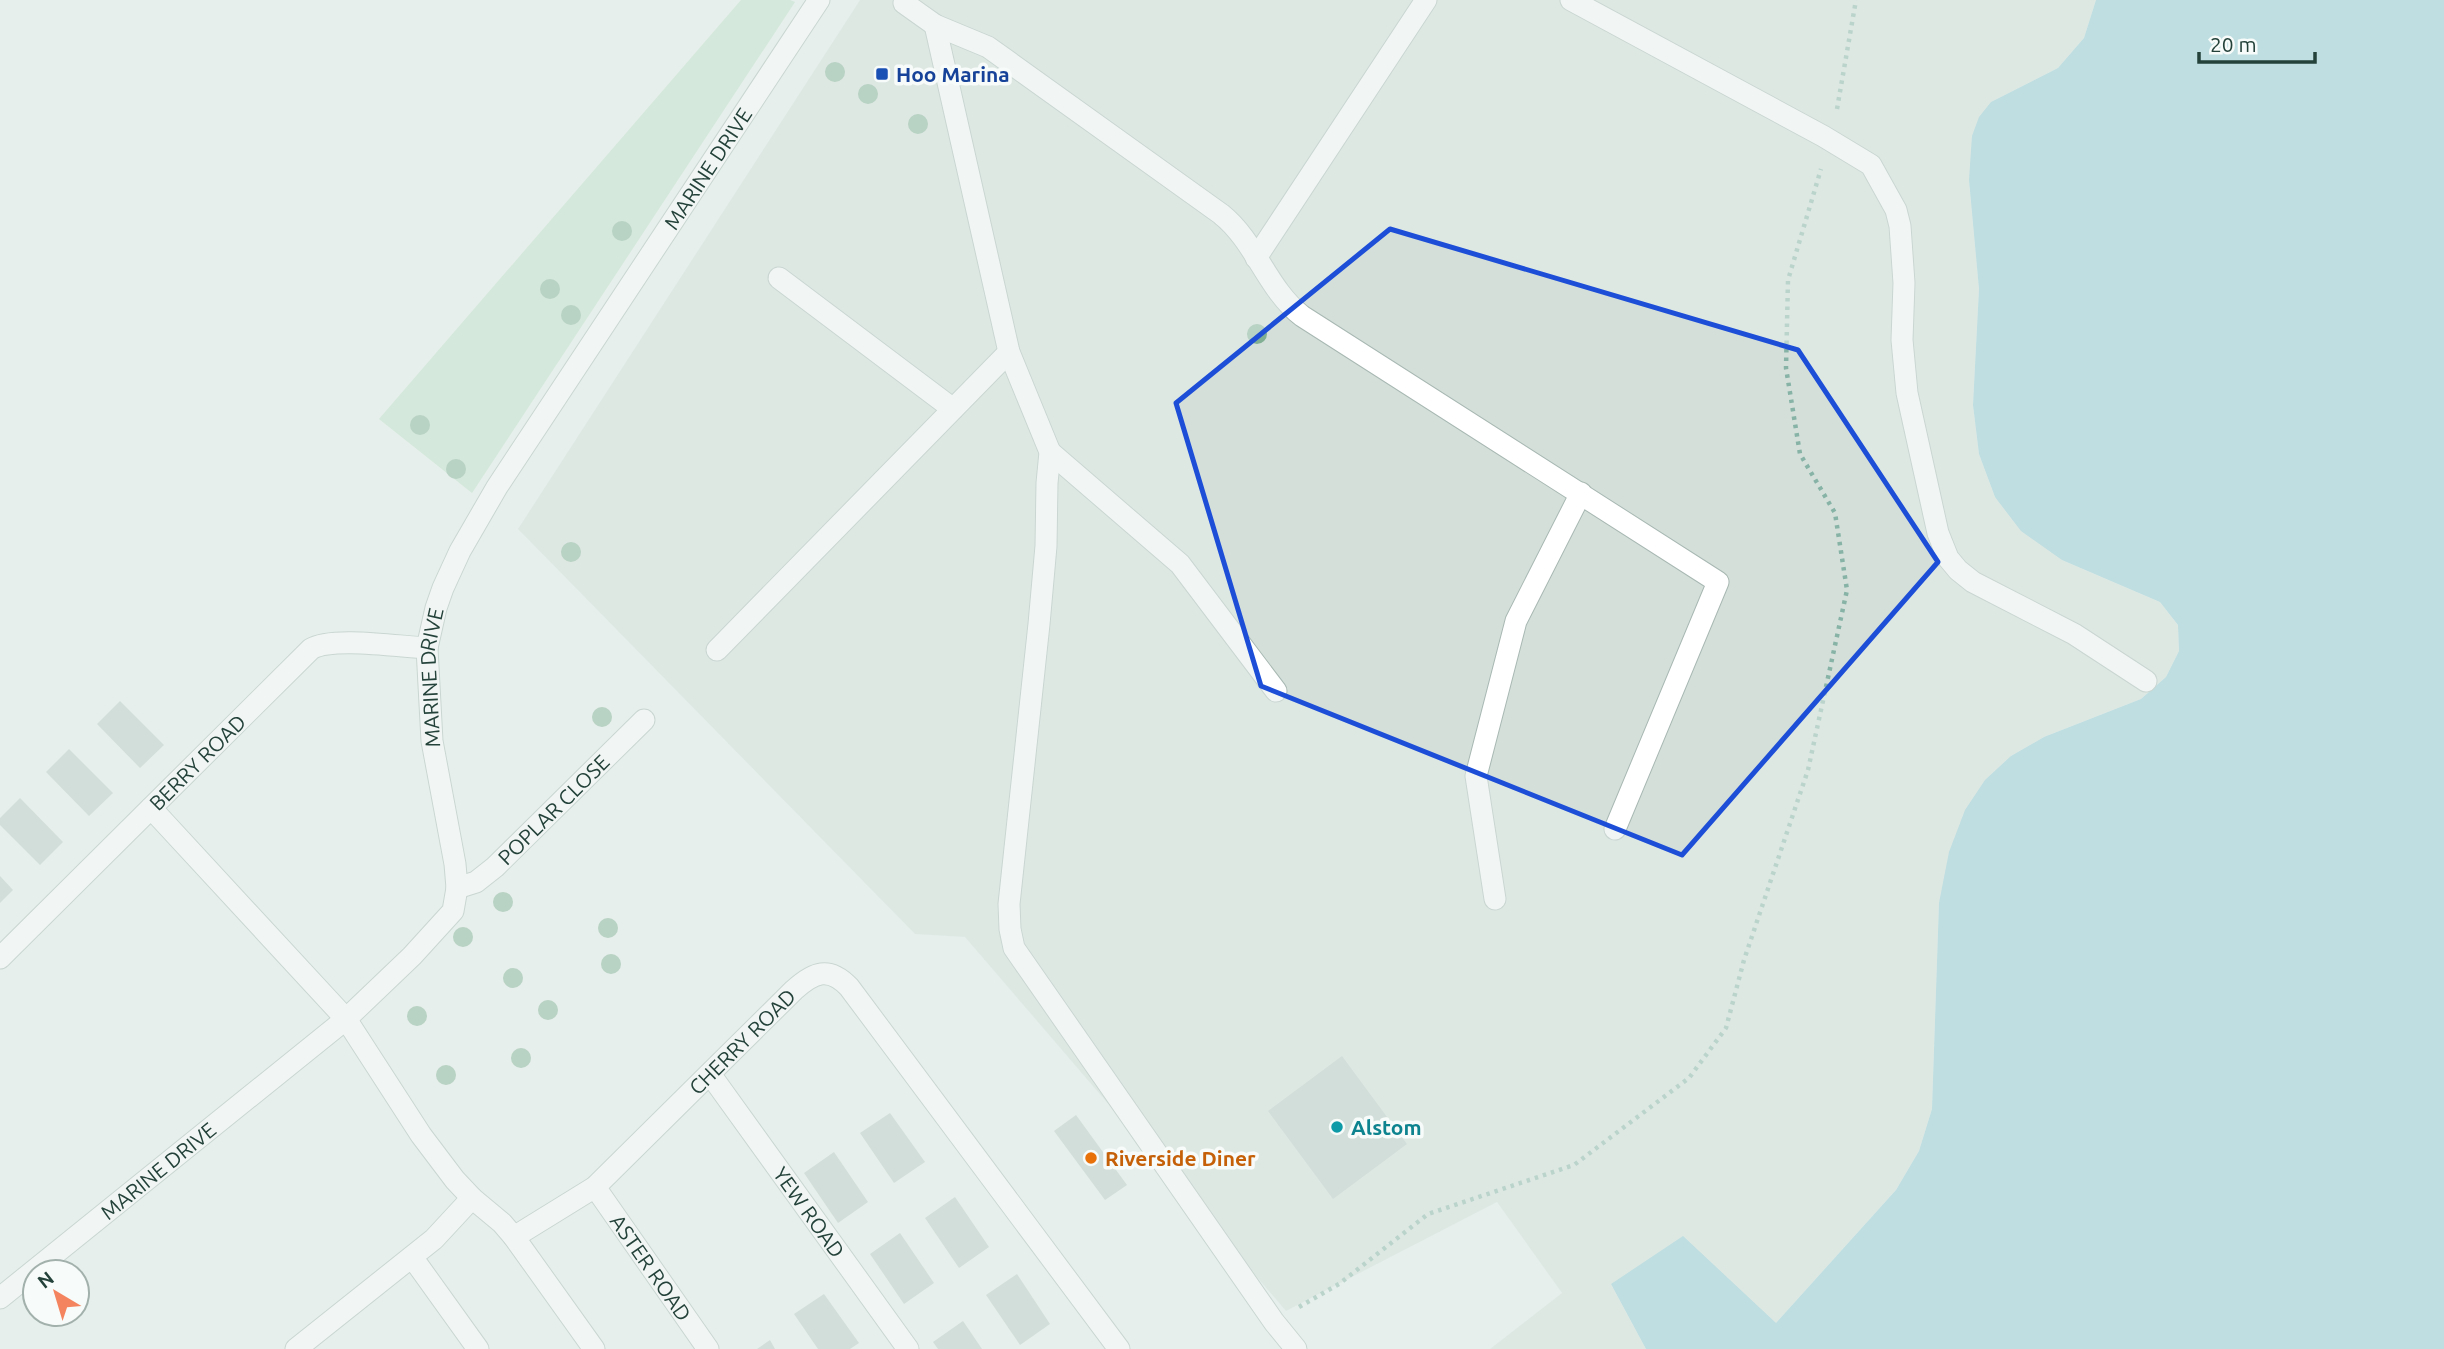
<svg xmlns="http://www.w3.org/2000/svg" width="2444" height="1349" font-family="Ubuntu,sans-serif">
	<style>
		.built { fill: #d4dfda }
		.green { fill: #bfe0c8 }
		.water { fill: #8ec9d4 }
		.building { fill: #bbcac4 }
		.lines { fill: none; stroke-linecap: round; stroke-linejoin: round }
		.minor-casing { stroke: #a8b8b2; stroke-width: 23 }
		.path { stroke: #86b3a5; stroke-width: 4.5; stroke-dasharray: 3.5 5; stroke-linecap: butt }
		.minor { stroke: #fff; stroke-width: 21 }
		.tree { fill: #80af93 }
		.marked { fill: none; stroke: #1d4ed8; stroke-width: 5; stroke-linejoin: round }
		.transit-dot { fill: #1a4fb4; stroke: #f7fbf9; stroke-width: 2.5 }
		.culture-dot { fill: #0f9aa8; stroke: #f7fbf9; stroke-width: 2.5 }
		.food-dot { fill: #e8710a; stroke: #f7fbf9; stroke-width: 2.5 }
		.labels { text-anchor: middle; dominant-baseline: central; stroke-width: 7; stroke-linejoin: round; paint-order: stroke }
		.transit-label { font-size: 21px; font-weight: bold; fill: #164399; stroke: #f7fbf9; text-anchor: start }
		.street-label { font-size: 21px; fill: #24423a; stroke: #f7fbf9 }
		.culture-label { font-size: 21px; font-weight: bold; fill: #0d838f; stroke: #f7fbf9; text-anchor: start }
		.food-label { font-size: 21px; font-weight: bold; fill: #c56008; stroke: #f7fbf9; text-anchor: start }
	</style>
	<rect width="100%" height="100%" fill="#e6efeb"/>
	<path class="built" d="M860,0h1236l-12,38 -26,30 -67,34 -22,78 10,109 -6,116 6,49 16,43 67,63 98,42 18,23 1,26 -13,26 -25,22 -97,38 -33,19 -72,147 -7,206 -13,42 -23,39 -120,133 -165,-39 35,65h-156l72,-56 -65,-91 -211,109 -321,-374 -50,-3 -397,-405z"/>
	<path class="green" d="M741,0h49l5,2 -323,491 -93,-74z"/>
	<path class="water" d="M2096,0h348v1349h-798l-35,-65 72,-48 93,87 120,-133 23,-39 13,-42 7,-206 10,-51 16,-42 20,-30 26,-24 33,-19 97,-38 25,-22 13,-26 -1,-26 -18,-23 -98,-42 -41,-29 -26,-34 -16,-43 -6,-49 6,-116 -10,-109 3,-44 7,-19 12,-15 67,-34 26,-30z"/>
	<g class="building">
		<path d="M120,701l44,44 -24,23 -43,-44z"/>
		<path d="M69,749l44,44 -24,23 -43,-44z"/>
		<path d="M20,798l43,44 -23,23 -40,-40v-7z"/>
		<path d="M0,876l13,14 -13,13z"/>
		<path d="M1342,1056l65,88 -74,55 -65,-88z"/>
		<path d="M890,1113l35,49 -31,21 -34,-50z"/>
		<path d="M1076,1115l51,70 -22,15 -51,-69z"/>
		<path d="M834,1152l34,50 -30,21 -34,-50z"/>
		<path d="M955,1197l34,50 -30,21 -34,-50z"/>
		<path d="M900,1233l34,50 -30,21 -34,-50z"/>
		<path d="M1017,1274l33,50 -30,21 -34,-50z"/>
		<path d="M824,1294l35,49 -9,6h-32l-24,-35z"/>
		<path d="M963,1321l19,28h-44l-5,-7z"/>
		<path d="M770,1340l5,9h-18z"/>
	</g>
	<g class="lines">
		<g class="minor-casing">
			<g id="minor">
				<path d="M1571,0l252,136 48,29 25,45 4,16 4,57 -2,57 5,53 31,140 10,25 10,12 15,12 101,52 72,47"/>
				<path d="M904,3l31,22 53,22 233,167c35,28 46,75 81,102l416,266 -103,247"/>
				<path d="M935,25l74,327 41,100 -3,31 -1,63 -7,78 -30,280 1,25 4,19 260,374 22,27"/>
				<path d="M1256,258l170,-258"/>
				<path d="M779,278l174,131"/>
				<path d="M1050,452l130,112 96,127"/>
				<path d="M717,650l292,-298"/>
				<path d="M151,808l195,211 75,116 34,45 17,18"/>
				<path id="s1" d="M457,888l19,-6 19,-15 149,-147"/>
				<path d="M1495,899l-19,-123 40,-155 65,-128"/>
				<path id="s2" d="M0,958l311,-309c21,-13 90,-2 116,-1"/>
				<path id="s3" d="M710,1074l198,275"/>
				<path id="s4" d="M595,1187l113,162"/>
				<path d="M514,1237l80,112"/>
				<path d="M412,1257l66,92"/>
				<path id="s5" d="M0,1298l346,-279 66,-63 41,-45 4,-23 -2,-24 -23,-123 -5,-93 9,-40 7,-20 17,-37 37,-64 322,-487"/>
				<path id="s6" d="M296,1349l138,-110 38,-41 30,25 12,14 81,-50 199,-197c20,-18 35,-24 55,-3l270,362"/>
			</g>
		</g>
		<g class="path">
			<path d="M1837,109l19,-109"/>
			<path d="M1299,1307l40,-23 89,-70 146,-49 115,-87 37,-50 18,-68 64,-190 39,-180 -12,-77 -35,-59 -14,-86 2,-88 33,-111"/>
		</g>
		<use href="#minor" class="minor"/>
	</g>
	<g class="tree">
		<circle cx="835" cy="72" r="10"/>
		<circle cx="868" cy="94" r="10"/>
		<circle cx="918" cy="124" r="10"/>
		<circle cx="622" cy="231" r="10"/>
		<circle cx="550" cy="289" r="10"/>
		<circle cx="571" cy="315" r="10"/>
		<circle cx="1257" cy="334" r="10"/>
		<circle cx="420" cy="425" r="10"/>
		<circle cx="456" cy="469" r="10"/>
		<circle cx="571" cy="552" r="10"/>
		<circle cx="602" cy="717" r="10"/>
		<circle cx="503" cy="902" r="10"/>
		<circle cx="608" cy="928" r="10"/>
		<circle cx="463" cy="937" r="10"/>
		<circle cx="611" cy="964" r="10"/>
		<circle cx="513" cy="978" r="10"/>
		<circle cx="548" cy="1010" r="10"/>
		<circle cx="417" cy="1016" r="10"/>
		<circle cx="521" cy="1058" r="10"/>
		<circle cx="446" cy="1075" r="10"/>
	</g>
	<path d="M0 0H2444V1349H0ZM1390,229l408,121 140,212 -256,293 -421,-169 -85,-283z" fill="#e6efeb" fill-opacity=".55" fill-rule="evenodd"/>
	<path class="marked" d="M1390,229l408,121 140,212 -256,293 -421,-169 -85,-283z"/>
	<rect class="transit-dot" x="875" y="67" width="14" height="14" rx="3.5"/>
	<circle class="culture-dot" cx="1337" cy="1127" r="7"/>
	<circle class="food-dot" cx="1091" cy="1158" r="7"/>
	<g class="labels">
		<g class="transit-label">
			<text x="896" y="74">Hoo Marina</text>
		</g>
		<g class="street-label">
			<text stroke="none"><textPath href="#s5" startOffset="1421">MARINE DRIVE</textPath></text>
			<text stroke="none"><textPath href="#s5" startOffset="833">MARINE DRIVE</textPath></text>
			<text stroke="none"><textPath href="#s2" startOffset="278">BERRY ROAD</textPath></text>
			<text stroke="none"><textPath href="#s1" startOffset="126">POPLAR CLOSE</textPath></text>
			<text stroke="none"><textPath href="#s6" startOffset="592">CHERRY ROAD</textPath></text>
			<text stroke="none"><textPath href="#s5" startOffset="203">MARINE DRIVE</textPath></text>
			<text stroke="none"><textPath href="#s3" startOffset="170">YEW ROAD</textPath></text>
			<text stroke="none"><textPath href="#s4" startOffset="98">ASTER ROAD</textPath></text>
		</g>
		<g class="culture-label">
			<text x="1351" y="1127">Alstom</text>
		</g>
		<g class="food-label">
			<text x="1105" y="1158">Riverside Diner</text>
		</g>
	</g>
	<g transform="translate(56 1293) rotate(322)"><circle r="33" fill="#f7fbf9" stroke="#a3b1ad" stroke-width="2"/>
	<path d="M0-5L12 26L0 18L-12 26Z" fill="#f4845f"/>
	<text y="-10" font-size="19" font-weight="bold" text-anchor="middle" fill="#24423a">N</text>
	</g>
	<path d="M2199 52v10h116v-10" fill="none" stroke="#24423a" stroke-width="3.5"/>
	<text x="2210" y="52" font-size="21" fill="#24423a" stroke="#f7fbf9" stroke-width="5" paint-order="stroke">20 m</text>
</svg>
